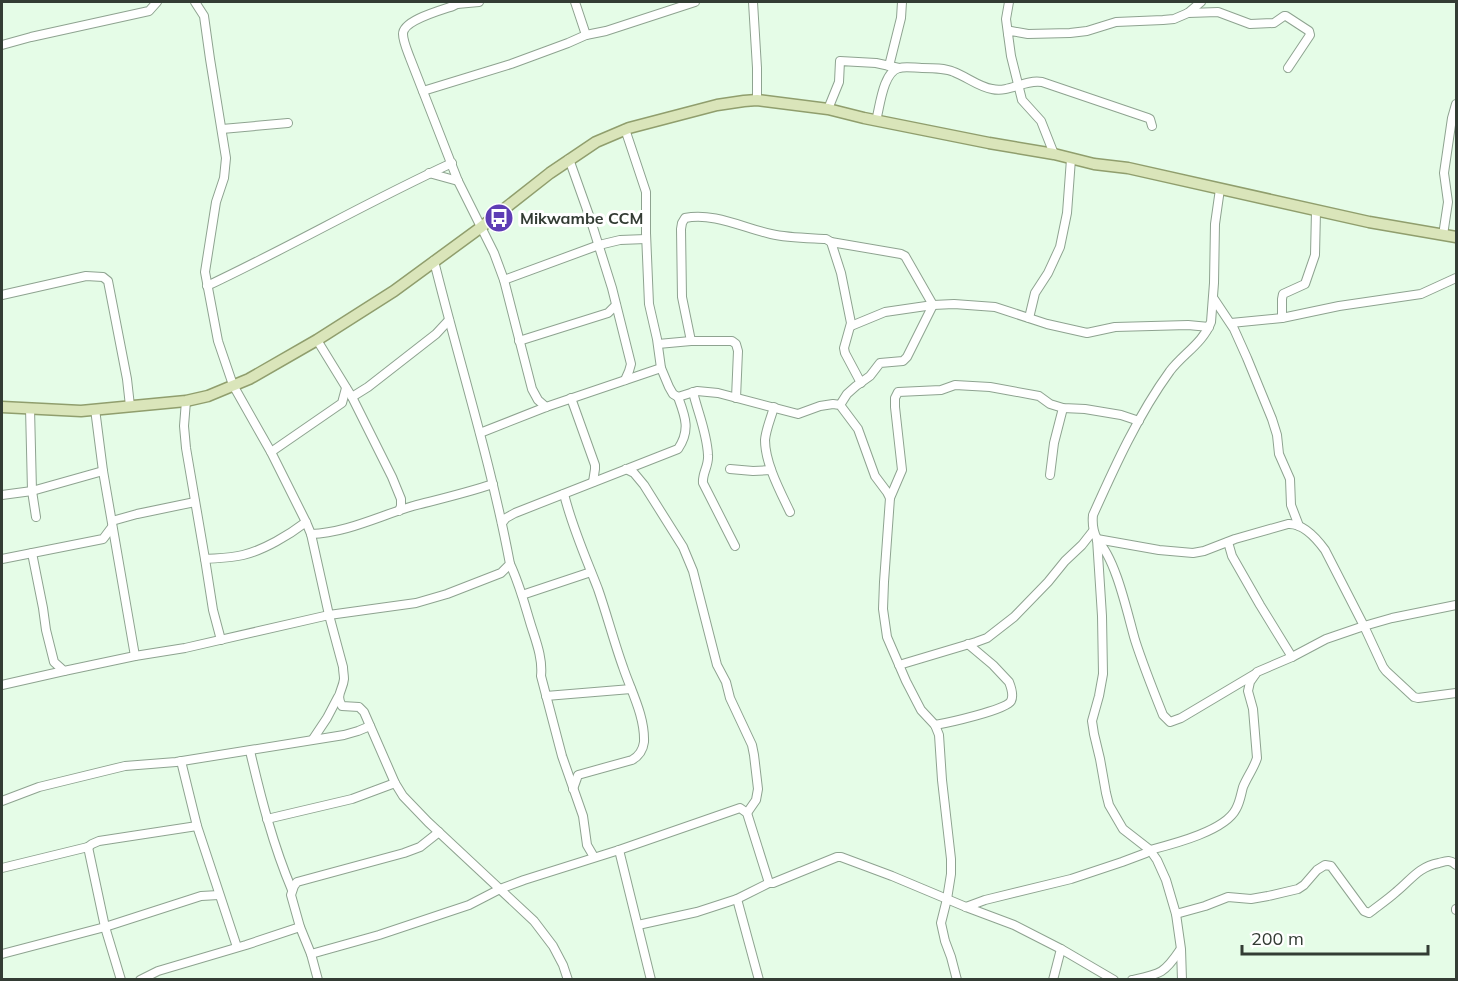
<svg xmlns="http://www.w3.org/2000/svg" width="1458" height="981" font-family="Mulish,sans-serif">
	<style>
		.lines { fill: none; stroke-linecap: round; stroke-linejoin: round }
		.minor-casing { stroke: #8ea390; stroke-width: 10 }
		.major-casing { stroke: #909e6d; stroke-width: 13 }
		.minor { stroke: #fff; stroke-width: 8 }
		.major { stroke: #dae5ba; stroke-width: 10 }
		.labels { text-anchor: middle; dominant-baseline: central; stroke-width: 6; stroke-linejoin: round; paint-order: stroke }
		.poi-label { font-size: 16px; font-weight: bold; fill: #333c34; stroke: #fff; text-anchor: start }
	</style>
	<rect width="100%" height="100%" fill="#e5fce7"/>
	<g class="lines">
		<g class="minor-casing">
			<g id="minor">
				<path d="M195,2l9,14 6,43 16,99 -2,20 -8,24 -11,70 13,69 15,44 38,67 35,70 5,12 18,81 14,52c0,4 1,8 1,12 -1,11 -9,16 -2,27l17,1 5,5 31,71 8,13 25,26 106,99 19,25 10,19 5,15"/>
				<path d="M458,2l-1,2 -4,2c-11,4 -50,14 -50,28 0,7 4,16 7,24l48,123 36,72 10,27 28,109 6,11 8,7"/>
				<path d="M575,2l11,33"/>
				<path d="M753,2l4,66v32"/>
				<path d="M457,4l22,-2"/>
				<path d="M1188,13l30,-1 32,12 24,-1 10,-7h2l23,15 1,4 -22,33"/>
				<path d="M1008,34l-2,-15 3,-17"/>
				<path d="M2,45l29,-8 118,-26 8,-9"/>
				<path d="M889,66l12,-48 1,-16"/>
				<path d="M423,91l88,-27 57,-21 18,-8 20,-4 89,-29"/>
				<path d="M828,109l11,-27 1,-21 36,2 23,5"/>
				<path d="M876,121c4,-15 7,-49 23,-53 7,-2 16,0 23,0 11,0 23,0 32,4 13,5 25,15 38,17 18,4 32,-10 50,-7l106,36 2,1 2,7"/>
				<path d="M222,129l66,-6"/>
				<path d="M625,129l21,63v41l3,71 8,35 4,29 8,19 4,7 5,3 19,-6 21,2 80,21 22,-8 13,-2 7,1 18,24 17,47 12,16 3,6 -6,84 -1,27 4,28 19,44 15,29 14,15 4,10 3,45 9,79v15l-4,25 -6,24 4,18 6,16 6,23"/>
				<path d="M1054,154l-13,-33 -19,-21 -11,-44 -3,-22 3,-3 17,3 42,-1 17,-2 29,-9 47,-2 11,-1 14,-6 13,-11"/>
				<path d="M569,159l21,59 22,70 19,76 -2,7 -4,9"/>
				<path d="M429,173l29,8"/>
				<path d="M1443,235l5,-33 -4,-29 8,-55 4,-14"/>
				<path d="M831,242l70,12 4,2 28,49 -26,52 -4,4 -23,2 -10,13 -14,10 -9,8 -7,11"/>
				<path d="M504,280l95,-35 21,-5 26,-1"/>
				<path d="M207,286c83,-39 162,-85 245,-123"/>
				<path d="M2,295l84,-19 17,1 5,4 19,98 3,27"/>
				<path d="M1214,299l20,30 13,29 25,61 5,16 2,19 11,25 1,26 8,21"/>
				<path d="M1029,318l6,-25 13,-20 12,-26 7,-34 4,-54"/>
				<path d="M1282,318v-19l1,-5 22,-10 10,-29 1,-44"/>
				<path d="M1231,323l51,-5 57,-12 82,-12 35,-16"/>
				<path d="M851,326l34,-14 48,-7 21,-1 41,3 52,17 40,9 28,-6 73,-2 21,2"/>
				<path d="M317,340l35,57 40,80 9,22v7l-2,5"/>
				<path d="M519,341l89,-28 8,-8"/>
				<path d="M691,341l-9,-44 -1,-68 1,-6 3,-5c28,-6 59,10 86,16 17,4 37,4 55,5l5,3 10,31 10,50 -7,25 1,5 16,30"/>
				<path d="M658,344l33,-3h41l4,3 2,7 -2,47"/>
				<path d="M693,392c5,21 14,41 15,63 1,11 -6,18 -5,28l32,63"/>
				<path d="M352,397l16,-10 68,-53 13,-14"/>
				<path d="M571,398l24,67v4l-2,13"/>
				<path d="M186,401l-2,25 2,22 19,111 8,51 8,30"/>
				<path d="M774,407c-3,11 -8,22 -9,33 0,23 15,51 25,72"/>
				<path d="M30,408l2,83 4,26"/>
				<path d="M95,409l8,62 32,185"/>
				<path d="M480,433l66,-26 115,-39"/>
				<path d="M271,452l71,-49 4,-15"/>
				<path d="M626,469l8,4 10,12 39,62 10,24 24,94 9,17 4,16 22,47 2,10 4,34 -2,11 -9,13"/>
				<path d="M730,469l23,2 18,-1"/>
				<path d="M1050,475l4,-32 9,-35"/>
				<path d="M564,494c8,33 22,64 34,95 9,26 16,53 25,78 8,24 22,49 21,75 -1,8 -5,14 -12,18l-54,15 -5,14"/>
				<path d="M2,495l30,-4 71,-20"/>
				<path d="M890,498l12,-28 -7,-63v-9l3,-6 43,-2 14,-5 35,2 49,9 11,8 13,4 22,1 36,6 18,6"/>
				<path d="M112,521l25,-7 58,-12"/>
				<path d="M502,523l4,-5 9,-5 163,-64c13,-19 7,-33 0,-52"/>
				<path d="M311,534c35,-1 68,-18 102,-28 27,-7 53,-13 80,-22"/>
				<path d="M1097,539l62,11 34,3 11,-2 31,-12 53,-15c15,-1 29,15 37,26l39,76 19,41 3,4 28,26 4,1 38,-5"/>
				<path d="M1097,540c19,19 30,72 38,100 8,25 18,50 28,75l7,7 11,-4 74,-44"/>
				<path d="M1228,542l4,14 28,49 32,52"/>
				<path d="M32,553l11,55 3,22 8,32 10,9 71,-15 50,-8 144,-33 87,-12 31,-9 54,-21 9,-9c-19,-102 -51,-202 -76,-303"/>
				<path d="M2,559l101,-20 9,-12"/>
				<path d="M205,559c13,-1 26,-1 38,-4 21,-5 46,-20 63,-33"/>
				<path d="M510,564c9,19 14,38 20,58 5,17 13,35 11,54l21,80 21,60 4,29 7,12"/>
				<path d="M522,595l69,-23"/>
				<path d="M899,665l77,-23 11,-4 27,-21 34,-35 17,-21 17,-16 11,-14"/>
				<path d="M2,685l62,-14"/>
				<path d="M546,696l85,-7"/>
				<path d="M935,725c12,-2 71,-15 76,-24 3,-6 0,-14 -2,-19l-16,-17 -25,-21"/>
				<path d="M313,739l14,-21 11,-21"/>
				<path d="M250,751c11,47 23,94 42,139"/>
				<path d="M181,761l16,65 40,121"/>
				<path d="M2,801l37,-14 86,-21 51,-4 168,-27 14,-4 12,-5"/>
				<path d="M267,819l85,-20 43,-16"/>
				<path d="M88,847l17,80 16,53"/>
				<path d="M619,850l32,130"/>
				<path d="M2,868l86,-21 4,-3 7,-3 98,-15"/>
				<path d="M737,899l22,81"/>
				<path d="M966,907l19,-7 86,-21 51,-17 24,-9 4,-3c23,-6 75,-19 86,-41 4,-7 5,-15 7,-22 4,-10 11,-19 14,-29l-4,-49 -5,-18 2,-9 7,-10 35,-15 34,-18 38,-13 28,-8 64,-13"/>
				<path d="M1456,910v-1"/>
				<path d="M1176,914l29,-8 23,-9 23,2 17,-3 30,-7 6,-4 13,-15 8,-5 6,1 33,45 5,2c9,-7 18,-13 27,-21 15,-12 22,-25 43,-29 7,-2 11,-4 17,2"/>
				<path d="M638,925l59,-13 40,-13 32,-16"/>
				<path d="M2,954l103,-27 96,-31 18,-1"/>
				<path d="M311,954l-11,-27 -9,-32 3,-9 3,-4 107,-29 16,-6 19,-15"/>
				<path d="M140,980l18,-9 88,-26 54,-18"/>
				<path d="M318,980l-7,-26 68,-19 90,-30 31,-16 24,-9 95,-30 121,-42 7,5 22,70h4l64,-26h4l51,19 74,31 48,18 47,24 53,31"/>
				<path d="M1053,980l8,-31"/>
				<path d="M1132,980c28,-6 32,-6 48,-30"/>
				<path d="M1182,980l-1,-31 -5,-35 -10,-34 -9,-20 -7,-10 -27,-21 -14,-24 -3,-12 -6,-34 -6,-25 -2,-13 7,-25 4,-22 -1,-58 -5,-77c-4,-8 -5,-15 -4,-24 22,-49 45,-100 77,-144 13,-17 33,-28 41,-49l3,-39 1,-59 5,-35"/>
			</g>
		</g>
		<g class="major-casing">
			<path id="major" d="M2,407l79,4 105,-10 22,-5 41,-17 68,-39 77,-49 86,-63 70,-55 46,-31 33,-14 88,-23 27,-4 13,-1 71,9 36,9 125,25 65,11 40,10 34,4 241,54 87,15"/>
		</g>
		<use href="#minor" class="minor"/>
		<use href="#major" class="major"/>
	</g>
	<defs>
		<g id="bus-disc" transform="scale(1.5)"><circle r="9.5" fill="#5e3db5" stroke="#fff"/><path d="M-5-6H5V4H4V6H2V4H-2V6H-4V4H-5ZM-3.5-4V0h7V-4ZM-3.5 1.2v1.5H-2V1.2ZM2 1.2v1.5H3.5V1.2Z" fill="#fff"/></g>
	</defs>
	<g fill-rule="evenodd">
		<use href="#bus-disc" x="499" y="218"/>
	</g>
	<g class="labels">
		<g class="poi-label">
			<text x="520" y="218">Mikwambe CCM</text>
		</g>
	</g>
	<rect width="1458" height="981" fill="none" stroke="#333c34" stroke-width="6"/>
	<path d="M1242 945v9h186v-9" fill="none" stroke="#333c34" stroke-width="3"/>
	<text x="1251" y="945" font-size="18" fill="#333c34" stroke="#ffffff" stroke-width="4.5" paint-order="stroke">200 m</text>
</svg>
